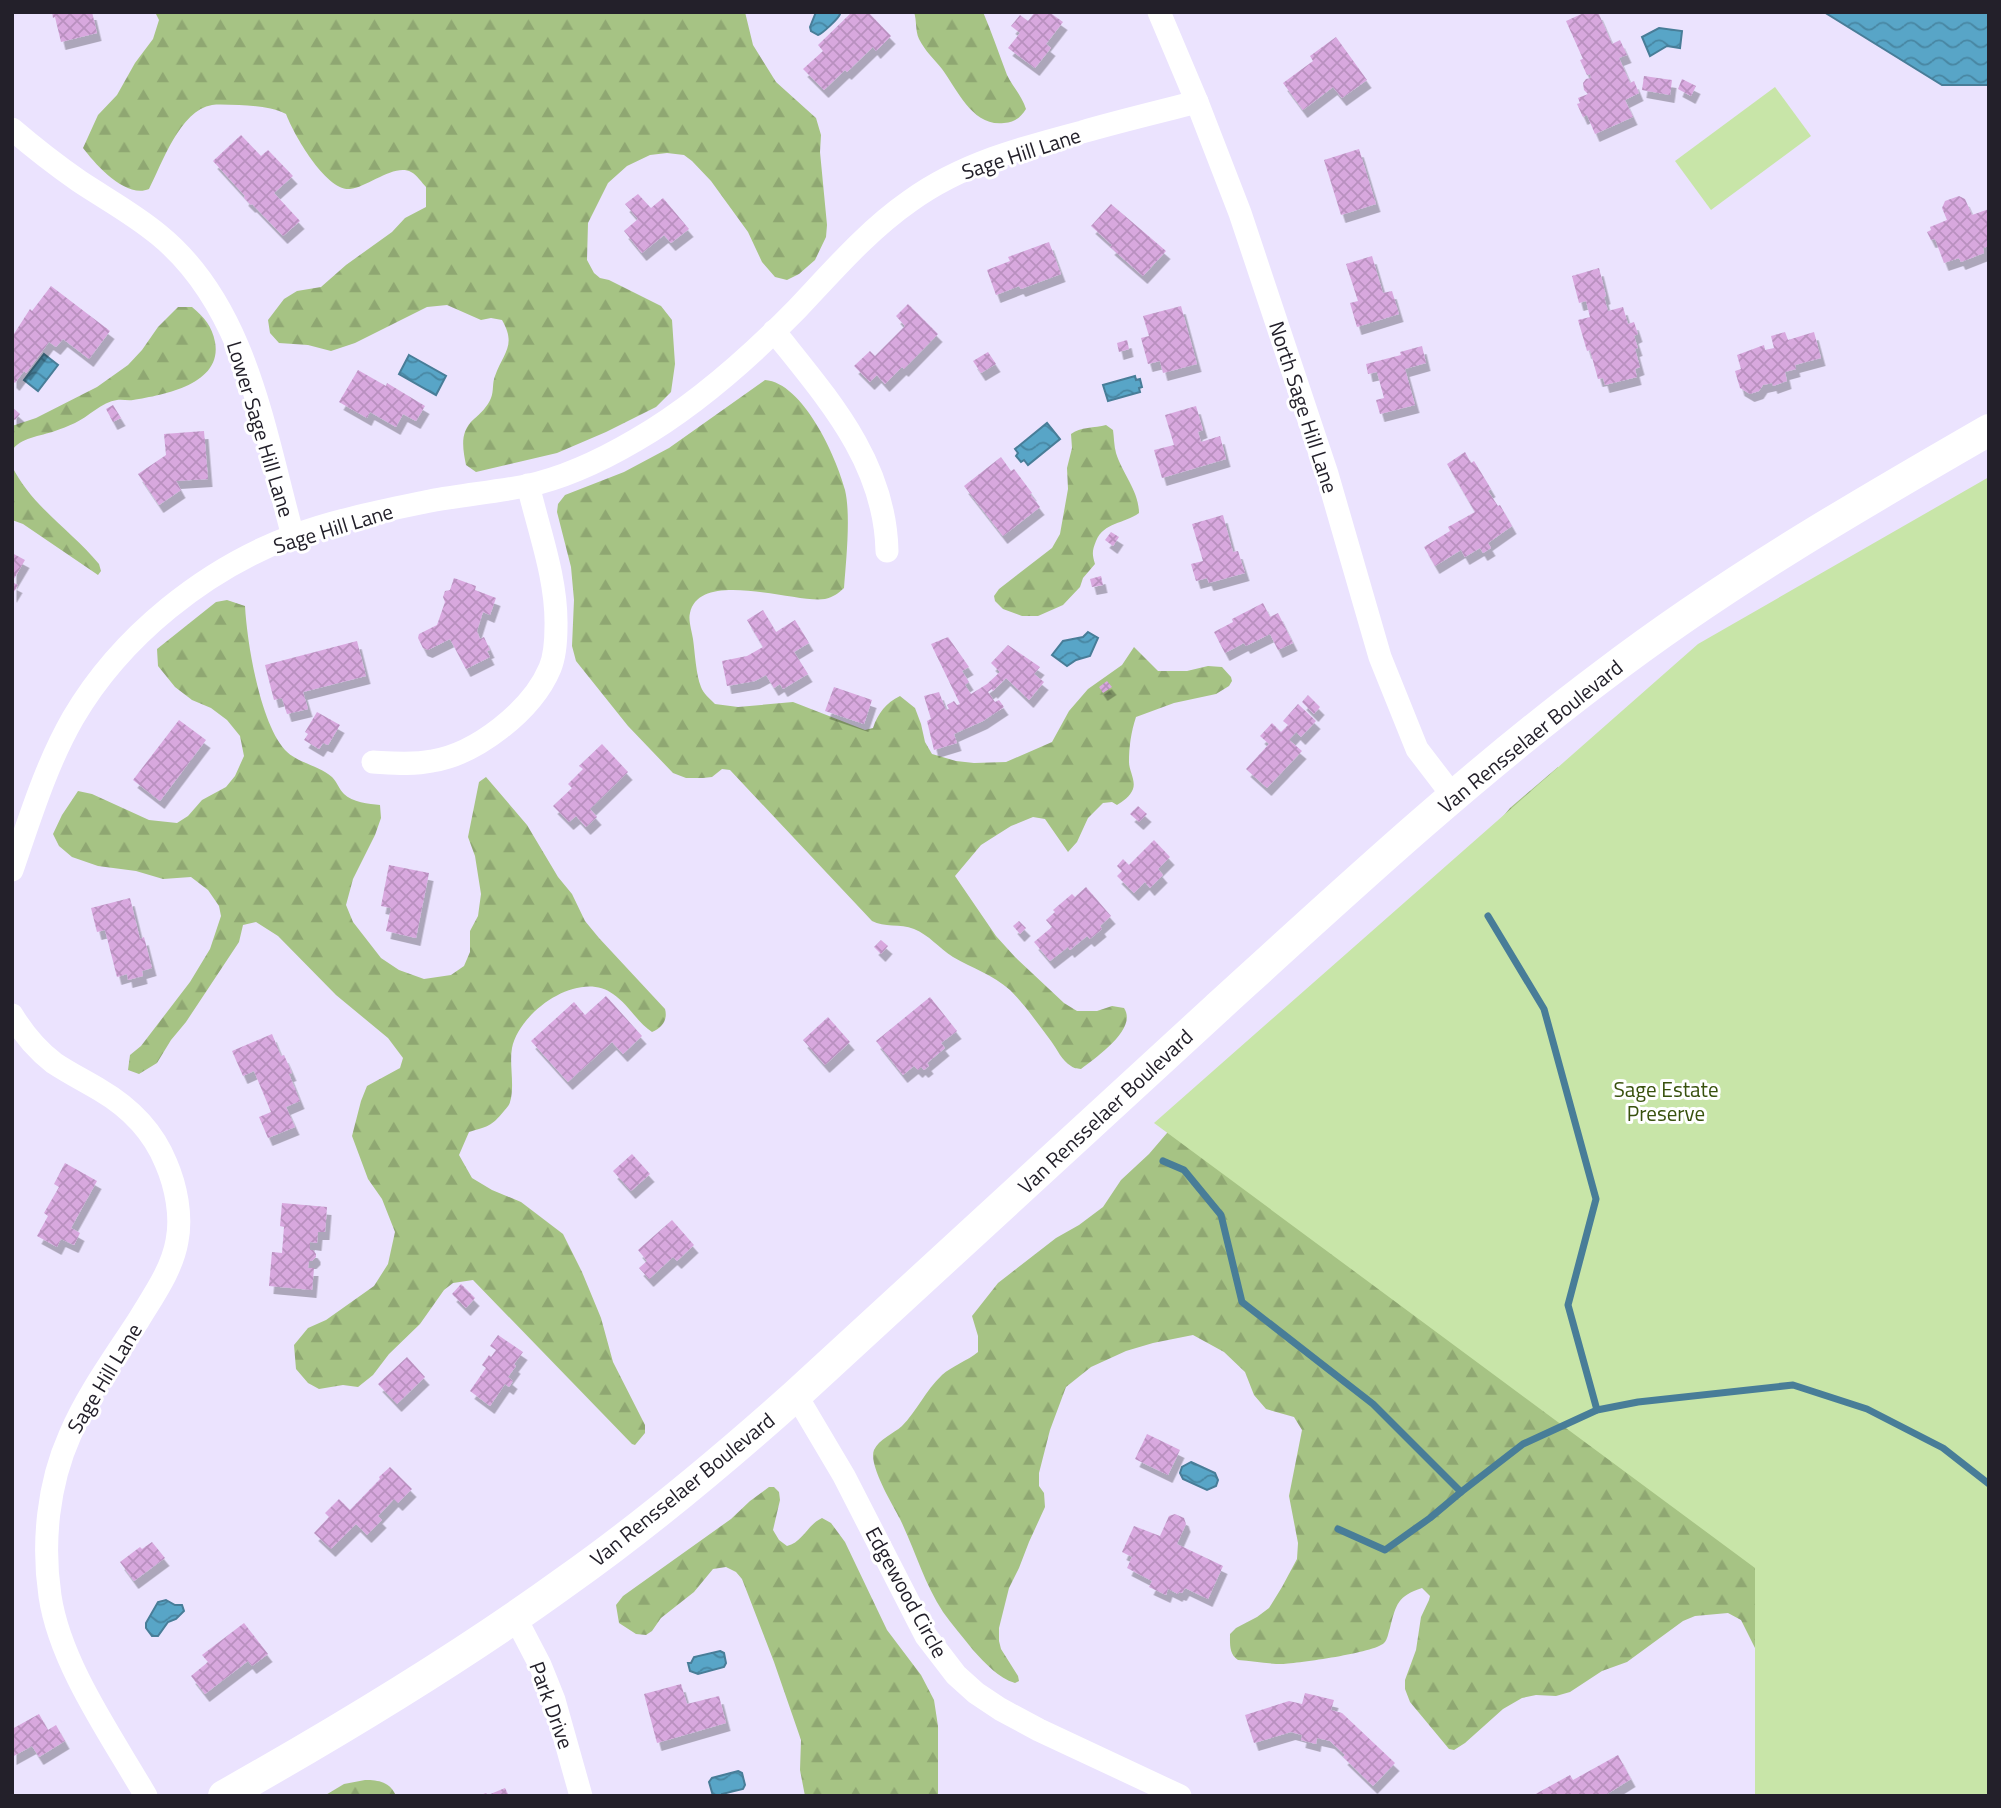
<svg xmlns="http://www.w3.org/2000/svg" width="2001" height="1808" font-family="'Titillium Web',sans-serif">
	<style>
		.forest { fill: url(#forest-firs) }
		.park { fill: #c8e5a8 }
		.water { fill: url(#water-waves); stroke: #487d98; stroke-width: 2 }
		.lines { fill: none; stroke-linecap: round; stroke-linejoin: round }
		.stream { stroke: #487d98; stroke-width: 7 }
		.building { fill: url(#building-cross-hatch); filter: url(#shadow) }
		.street { stroke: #fff; stroke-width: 23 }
		.secondary { stroke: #fff; stroke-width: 32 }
		.labels { text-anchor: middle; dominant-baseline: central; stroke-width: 6; stroke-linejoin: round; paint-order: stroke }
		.street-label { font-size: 21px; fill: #23202a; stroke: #fff }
		.park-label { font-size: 21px; fill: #38510d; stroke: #fff }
	</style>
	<defs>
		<pattern id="forest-firs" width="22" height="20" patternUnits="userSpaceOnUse" patternTransform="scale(1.75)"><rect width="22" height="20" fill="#a6c384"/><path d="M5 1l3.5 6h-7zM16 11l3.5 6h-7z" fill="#8fa772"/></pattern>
		<pattern id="water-waves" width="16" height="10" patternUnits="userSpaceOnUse" patternTransform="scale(1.75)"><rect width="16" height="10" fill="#58a5c7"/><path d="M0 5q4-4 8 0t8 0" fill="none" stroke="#4886a2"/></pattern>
		<pattern id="building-cross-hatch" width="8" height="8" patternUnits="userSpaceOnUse" patternTransform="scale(1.75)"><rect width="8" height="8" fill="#d8a8de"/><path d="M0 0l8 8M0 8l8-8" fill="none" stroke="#b990bf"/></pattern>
		<filter id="shadow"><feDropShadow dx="4.5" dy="8" stdDeviation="0" flood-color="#0004"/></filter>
	</defs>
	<rect width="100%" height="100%" fill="#ebe3fe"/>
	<g class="forest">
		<path d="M155,12h590l8,33 23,37 40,36 5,17 -1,17 7,73 -1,12 -11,23 -16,14 -12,6 -12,-3 -13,-15 -14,-30 -37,-51 -19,-20 -8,-6 -17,-2 -17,2 -23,11 -19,17 -20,40 -1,37 7,13 6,5 9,2 52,26 11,14 3,44 -4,28 -15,15 -50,25 -49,21 -81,19 -10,-7c-3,-16 -7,-33 8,-46 6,-5 14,-13 17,-21 3,-7 1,-15 4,-22 8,-23 22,-30 7,-56l-11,-2 -10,2 -34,-15 -20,2 -72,36 -24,8 -23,-6 -29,-2 -9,-10 -2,-13 16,-21 13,-8 24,-4 25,-22 46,-33 13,-14 21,-11v-20c-4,-4 -9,-12 -15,-15 -16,-9 -43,15 -61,17 -24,2 -56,-54 -64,-75 -14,-7 -31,-8 -47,-9 -9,0 -19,-1 -27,0 -32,5 -50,59 -63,84 -23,10 -54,-25 -66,-41l15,-33 19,-20 18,-32 18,-24 6,-19z"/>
		<path d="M914,12h69c9,21 16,42 24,63 6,12 15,21 19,34 -6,9 -11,13 -22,14 -31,4 -46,-32 -62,-54 -8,-10 -17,-18 -23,-30 -4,-9 -2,-18 -5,-27z"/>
		<path d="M178,307h14c12,10 20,19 23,35 8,42 -51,53 -82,58 -5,1 -11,-1 -16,0 -15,2 -29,17 -42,23 -7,3 -14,6 -20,8 -14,5 -36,7 -43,20v-25l24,-8 61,-31 31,-22 14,-15 16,-23z"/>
		<path d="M765,380c38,3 71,76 80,110 6,25 1,72 -1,98 -5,5 -11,9 -19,11 -29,5 -125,-31 -135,14 -2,7 2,19 3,26 2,14 3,36 8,48 2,6 9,12 14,17l23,3 55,-5 72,28 8,-2c5,-15 13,-25 27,-32l15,12 6,16 4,18 7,12 24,7 18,2 32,-1 46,-20 17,-31 19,-22 34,-24 12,-18 24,24h29l21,-5 14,1 9,10 1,4 -3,5 -13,8 -42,9 -38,14c-5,15 -7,30 -7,45 0,9 7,18 4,27 -3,8 -10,12 -16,16l-5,-3 -9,1 -15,15 -11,24 -9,10 -23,-33 -12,-2 -22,9 -30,19 -26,31 41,60 19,21 49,46 13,8h20l15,-5 12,2c14,21 -28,49 -43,61 -5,-1 -6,0 -10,-3 -9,-5 -14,-17 -20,-25 -13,-17 -26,-36 -41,-51 -17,-15 -38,-22 -57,-33 -14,-9 -24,-22 -39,-28 -14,-6 -30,-1 -42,-8l-142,-151 -8,-1 -10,8 -9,1h-17l-13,-5 -45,-47 -52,-65 -4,-15 2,-46 -3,-33 -14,-55 1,-8 7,-9 59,-23 45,-24z"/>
		<path d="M1106,425l7,5c1,7 1,16 3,23 6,20 23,38 23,60 -15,11 -35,9 -43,28 -4,10 -4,13 -1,23l-12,14 -3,9 -17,18 -25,11h-16l-19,-7 -8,-8 -1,-5 5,-7 53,-41 8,-14 8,-45 -1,-21 5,-20 -1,-14c9,-7 24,-6 35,-9z"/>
		<path d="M12,466c19,40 60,65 87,98l2,7 -3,4 -75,-51 -11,-4z"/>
		<path d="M227,600l18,6c2,37 15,116 40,144 12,13 33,15 47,27 5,5 7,12 12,17 8,8 25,10 36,11l1,13 -6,17 -22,44 -7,26 7,17 28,36 18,12 25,9 27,-4 13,-9 6,-14v-21l8,-15 3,-22 -6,-38 -7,-19 11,-55 7,-5 41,48 31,52 14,17 13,27 14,17 66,71c3,11 -3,19 -13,23 -15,-10 -24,-28 -39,-38 -34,-25 -94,18 -101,54 -3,16 3,38 -2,54 0,2 -4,7 -6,9 -13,16 -16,15 -35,21l-10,23 13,23 20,12 29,12 42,32 19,38 19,46 12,44 32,63v8l-10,12 -3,-1 -159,-164 -20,3 -9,7 -24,34 -31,30 -16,21 -15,12 -15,-2 -24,4 -11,-6 -12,-14 -2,-24 14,-17 18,-8 48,-34 14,-22 7,-32 -13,-33 -14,-20 -16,-43 9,-35 6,-15 33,-18 3,-10 -15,-20 -52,-43 -58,-59 -22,-14 -13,3 -4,17 -53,80 -15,18 -14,23 -18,11 -11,-4 2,-15 11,-9 49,-64 20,-33 11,-33 -2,-10 -11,-16 -17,-13 -28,2 -27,-8 -38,-5 -26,-9 -13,-11 -6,-12 9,-19 16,-24 14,3 57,26 28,3 11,-7 14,-16 24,-13 9,-11 9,-20 -4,-20 -13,-16 -16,-12 -19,-8 -17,-13 -17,-21 -1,-17 59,-47z"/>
		<path d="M1558,767l431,1029 -225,-130 -23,-46 -13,-7 -33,3 -12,5 -56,41 -25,9 -32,21 -14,4 -20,-1 -14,3 -19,11 -38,34 -11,7 -5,-1 -39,-47 -5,-13v-9l11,-30 5,-33 8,-17 1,-4 -8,-8c-24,8 -26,16 -32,40 -2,5 -2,11 -6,15 -10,10 -85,20 -102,21 -14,0 -29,-3 -44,-4 -9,-6 -8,-16 -8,-26l6,-6 21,-11 12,-9 13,-21 15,-28 1,-16 -9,-47 13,-66 -8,-13 -28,-8 -12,-14 -9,-23 -21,-20 -31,-17 -40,8 -27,8 -35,16 -25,20 -16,43 -11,43v13l5,7 1,14 -16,35 -10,26 -10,20 -10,40v13l2,8 17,27 1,5 -4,2c-17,-5 -30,-20 -42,-33 -10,-13 -21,-25 -30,-38 -19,-29 -28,-62 -43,-93 -7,-14 -32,-54 -26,-69 5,-11 19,-16 28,-24 14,-14 24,-36 40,-51 10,-9 25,-14 36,-23v-16l-6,-20 26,-33 58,-45 23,-13 24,-18 18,-27 28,-26 24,-28 322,-300 15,-18z"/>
		<path d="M769,1487h5l5,5 1,8 -7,30 6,10 8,6c16,-4 20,-21 35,-28l9,5 14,19 42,88 34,45 13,25 4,26v70h-133l-5,-26 1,-30 -27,-78 -25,-65 -7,-18 -6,-7 -10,-5 -13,2 -19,23 -33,26 -9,13 -6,4 -10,-1 -17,-11 -3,-18 7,-9 108,-77 19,-18z"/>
		<path d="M365,1780c14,0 25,2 31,16h-72l20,-12z"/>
	</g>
	<g class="park">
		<path d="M1775,87l36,49 -100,74 -36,-49z"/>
		<path d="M1989,477v1319h-234v-228l-601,-445 544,-479z"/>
	</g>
	<g class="water">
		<path d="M816,12h24v2c-1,4 -18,20 -22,21l-7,-4 -1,-4z"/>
		<path d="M1824,12h165v73h-47z"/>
		<path d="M1659,28l23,3 -2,17 -13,-2 -17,10 -8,-19z"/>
		<path d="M44,354l14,11 -20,26 -14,-11z"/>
		<path d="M409,355l37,21 -10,19 -37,-21z"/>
		<path d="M1135,376l1,4 4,-1 2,8 -3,1 1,4 -32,9 -5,-16z"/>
		<path d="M1047,423l13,16 -32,26 -4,-5 -3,2 -5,-6 2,-3 -3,-4z"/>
		<path d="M1088,632l10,6 -8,18 -14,4 -9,6 -15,-11 11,-14 20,-4z"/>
		<path d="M1191,1462l24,11 3,7 -2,6 -9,4 -24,-11 -3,-6 2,-6z"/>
		<path d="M166,1600l9,5h7l2,6 -8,8 -8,3 -10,14h-6l-6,-8v-5l12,-21z"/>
		<path d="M720,1651l4,2 2,10 -2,4 -26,7 -8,-3 -2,-8h3l3,-6z"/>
		<path d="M738,1771l4,2 3,12 -2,4 -21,5v2h-9l-4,-14 3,-4z"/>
	</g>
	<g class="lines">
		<g class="stream">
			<path d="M1488,916l56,93 52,190 -28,106 29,105"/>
			<path d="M1163,1161l21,9 37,45 21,87 131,102 88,88 62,-48 74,-34 41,-8 155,-17 74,24 76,39 46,36"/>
			<path d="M1338,1529l47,21 45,-32 31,-26"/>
		</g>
	</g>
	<g class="building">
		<path d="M52,12h40l5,21 -36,9 -6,-25 -2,1z"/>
		<path d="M852,12l17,1 22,23 -15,15 -3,-4 -26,25 -2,-2 -21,20 -21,-21 20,-18 -5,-6z"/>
		<path d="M1035,12h14l14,10 -17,22 5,4 -16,20 -27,-20 12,-15 -9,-7 9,-11 8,6z"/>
		<path d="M1586,12h12l14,32 8,-4 7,15 -8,3 11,25 4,-2 5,12 -14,7 8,17 -38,17 -8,-19 -4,2 -6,-13 3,-1 -2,-5 10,-4 -4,-4 -1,-7 3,-4 5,-1 -1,-4 -3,1 -7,-15 3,-1 -17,-38z"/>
		<path d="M1336,37l31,43 -25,18 -9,-11 -30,23 -20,-27 30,-22 -3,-5z"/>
		<path d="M1644,76l28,4 -2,15 -28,-5z"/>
		<path d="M1682,79l14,7 -5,10 -13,-7z"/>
		<path d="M241,135l20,21 7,-6 25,26 -19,17 26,28 -17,15 -31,-32 -1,1 -7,-7 1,-2 -32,-35z"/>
		<path d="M1359,149l17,55 -35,11 -17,-55z"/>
		<path d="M638,194l13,14 12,-10 26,31 -18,14 -7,-8 -22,18 -18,-22 14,-12 -13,-15z"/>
		<path d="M1959,196l6,3 7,16 17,-6v37l-6,2 1,5 -23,9 -2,-4 -15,5 -9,-24 -4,1 -4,-8 4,-2 -1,-3 17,-7 -5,-12 3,-7z"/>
		<path d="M1111,204l55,47 -23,25 -33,-29 2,-2 -21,-19z"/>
		<path d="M1049,242l12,32 -40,15 -2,-3 -23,9 -9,-25 23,-9 -2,-4z"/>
		<path d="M1372,256l11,37 9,-2 7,23 -42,13 -7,-24 8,-2 -12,-37z"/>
		<path d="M1599,268l7,28 -2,1 4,14 15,-4 5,17 6,-2 4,12 -4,2 4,12 -3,1 5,18 -5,2 2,8 -32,8 -2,-7 -5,1 -8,-29 -3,1 -9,-31 12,-3 -4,-16 -7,2 -7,-27z"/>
		<path d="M51,286l59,45 -21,28 -26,-20 -7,8 -7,-5 -23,31 -2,-2 -9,12 -3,-3v-43l18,-28 2,2z"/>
		<path d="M908,304l30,30 -34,35 -2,-2 -17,17 -8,-9 -7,7 -16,-16 16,-15 5,5 30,-30 -9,-10z"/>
		<path d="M1181,306l16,58 -34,9 -3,-12 -12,3 -7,-26 8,-2 -6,-20z"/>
		<path d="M1785,332l3,8 26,-8 7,26 -26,7 1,4 -11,3 2,9 -14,5 -1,-3 -9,2 -4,6 -9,3 -10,-6 -5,-17 6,-2 -4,-14 27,-10 1,5 9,-2 -3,-12z"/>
		<path d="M1127,340l2,9 -10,3 -2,-9z"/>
		<path d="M1422,346l4,17 -21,6 10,36 -35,9 -4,-14 8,-2 -7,-26 -9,2 -2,-10 35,-9 -1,-3z"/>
		<path d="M988,352l8,12 -15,9 -8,-12z"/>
		<path d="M358,370l28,16 1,-3 38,23 -9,15 -13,-7 -7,13 -26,-15 -3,6 -28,-16z"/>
		<path d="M113,405l8,13 -8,4 -7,-13z"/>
		<path d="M1196,406l7,24 -5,2 3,10 19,-6 6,23 -64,19 -8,-28 20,-5 -9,-30z"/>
		<path d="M12,407l8,7 -5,6 -3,-2z"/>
		<path d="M204,431l4,48 -32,2 5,9 -22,15 -21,-31 28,-19 -2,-21z"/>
		<path d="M1465,452l6,11 3,-2 17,28 -3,2 10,15 2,-1 12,21 -24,17 3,5 -8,5 -3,-5 -15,9 -4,-7 -26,16 -11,-19 26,-16 -2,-4 27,-15 -28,-48z"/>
		<path d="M1001,457l10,14 3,-2 18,24 -2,1 10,13 -37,29 -39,-50z"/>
		<path d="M1223,515l10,37 5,-1 7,22 -36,10 -2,-5 -11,3 -5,-17 12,-3 -11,-37z"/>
		<path d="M1111,532l8,5 -6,9 -8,-6z"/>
		<path d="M12,553l13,7 -13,22 6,3 -6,10z"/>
		<path d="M1101,576l2,9 -11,2 -2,-8z"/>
		<path d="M454,578l22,8 -1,4 21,8 -6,17 -7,-3 -6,19 3,8 4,-2 6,13 -3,1 3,6 -24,12 -16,-30 -22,11 -5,-2 -5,-10 1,-4 18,-9 8,-23 -2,-5 2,-6 5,-1z"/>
		<path d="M1263,603l7,14 8,-4 15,30 -15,7 -8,-16 -24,12 -2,-3 -19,10 -11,-21 19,-10 -1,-3z"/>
		<path d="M763,610l13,22 19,-12 14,23 -15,9 14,22 -25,15 -3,-5 -6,4 -8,-13 -11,6 -28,5 -5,-25 25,-5 16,-9 -16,-27z"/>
		<path d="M948,637l21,30 -7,4 7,11 -4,3 6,9 16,-10 13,-12 -9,-9 17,-18 32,22 -6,7 10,8 -15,18 -23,-22 -13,13 -1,-2 -4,3 7,10 4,-2 5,7 -21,14 -29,13 3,9 -23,7 -7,-29 4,-2 -7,-23 15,-4 7,18 3,-1 -2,-4 7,-4 3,4 3,-1 -29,-60z"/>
		<path d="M357,641l9,35 -63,16 5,17 -21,5 -5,-16 -8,2 -9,-35z"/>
		<path d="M1107,681l5,6 -9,6 -4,-6z"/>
		<path d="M834,687l38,13 -8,24 -39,-13z"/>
		<path d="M1308,695l12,12 -6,7 -12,-12z"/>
		<path d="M1298,704l18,17 -15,16 -5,-5 -7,8 13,11 -35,37 -21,-19 23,-25 -9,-8 12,-13 9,9 7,-7 -5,-4z"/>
		<path d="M317,712l23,13 -12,20 -5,-2 -4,6 -15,-9 4,-6 -3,-2z"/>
		<path d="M179,720l27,20 -46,61 -27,-21z"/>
		<path d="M602,744l26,28 -38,37 7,8 -11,10 -10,-11 -7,6 -16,-16 19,-18 -4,-4 15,-15 -4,-3z"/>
		<path d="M1138,806l9,8 -8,8 -9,-8z"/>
		<path d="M1154,840l16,17 -12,12 5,6 -13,13 -5,-6 -11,11 -17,-17 5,-5 -5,-5 6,-7 6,6z"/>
		<path d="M389,865l40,8 -13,65 -30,-7 5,-23 -10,-2z"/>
		<path d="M1086,887l25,29 -11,10 2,3 -12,10 -3,-3 -17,14 -2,-3 -18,14 -16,-19 18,-15 -6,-7 9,-8 -2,-2 19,-16 3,3z"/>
		<path d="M130,898l10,41 4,-2 8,31 -10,3 1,5 -15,4 -1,-6 -10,3 -12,-47 -8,2 -6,-24z"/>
		<path d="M1019,921l7,7 -6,6 -7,-8z"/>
		<path d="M881,940l7,6 -7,8 -7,-7z"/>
		<path d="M606,996l36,40 -19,18 -11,-12 -44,40 -37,-41 43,-39 11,13z"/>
		<path d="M930,997l27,34 -16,12 4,5 -18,15 2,3 -5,4 -3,-3 -3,3 -4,-4 -11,9 -27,-34z"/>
		<path d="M828,1017l22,25 -25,23 -22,-25z"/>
		<path d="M272,1034l9,22 3,-1 8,18 -3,1 11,27 -14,6 9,20 -27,11 -9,-21 12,-5 -17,-41 -11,5 -11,-25z"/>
		<path d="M632,1154l18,20 -19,17 -18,-20z"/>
		<path d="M65,1163l32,18 -26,47 9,5 -6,12 -13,-6 -4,8 -20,-11 11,-20 -4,-3 15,-26 -5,-3z"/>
		<path d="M282,1203l45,4 -2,25h-7l-1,11 -7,-1v8h3l3,4v3l-4,4h-3l-1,7h6l-2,22 -43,-4 3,-34 10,1 2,-26 -4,-1z"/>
		<path d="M672,1220l22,25 -17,16 -4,-4 -24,22 -10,-11 8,-7 -9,-11z"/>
		<path d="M461,1284l14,14 -9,10 -14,-14z"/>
		<path d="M498,1335l25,17 -9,12 2,2 -8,11 5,4 -4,6 -4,-3 -15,22 -20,-15 16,-23 -4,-3 7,-10 2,2 5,-7 -6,-4z"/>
		<path d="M407,1357l18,20 -28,27 -19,-20z"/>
		<path d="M1147,1434l33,16 -12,25 -33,-16z"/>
		<path d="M390,1467l22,22 -14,14 -4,-4 -16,17 4,4 -15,15 -11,-11 -25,25 -17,-16 15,-16 -4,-4 14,-14 11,11 30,-31 -1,-2z"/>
		<path d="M1175,1514l9,4 2,6 -9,20 46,22 -15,33 -23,-11 -3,5 -3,-1 -1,2 -10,-5 -2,6 -17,-8 3,-6 -25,-13 5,-11 -10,-5 12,-26 26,10 9,-20z"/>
		<path d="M152,1542l13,16 -31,23 -14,-19 20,-15 2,2z"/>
		<path d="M244,1623l24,31 -16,12 -4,-5 -43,33 -14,-18 17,-14 -6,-7z"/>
		<path d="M681,1684l6,20 32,-8 7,27 -69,20 -13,-49z"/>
		<path d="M1305,1693l29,7 -3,10 11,3 53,50 -22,23 -30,-29 2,-2 -15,-14 -13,-3 -1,6 -15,-4 1,-5 -11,-3 -37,11 -9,-28 44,-14 13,3z"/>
		<path d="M39,1714l9,16 8,-5 9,16 -26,16 -7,-11 -20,11v-28z"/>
		<path d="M1618,1755l13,24 -27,17h-72l38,-21 3,5z"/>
		<path d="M505,1788l4,8h-31l8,-3 2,2z"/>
	</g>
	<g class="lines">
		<g class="street">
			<path d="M1159,12l38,90 43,111 87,261 53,183 37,92 36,47"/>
			<path d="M12,129c21,18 44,36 67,52 27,18 55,33 80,54 88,72 105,197 134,301"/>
			<path d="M774,331c53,67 111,130 113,220"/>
			<path d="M373,762c19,1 40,3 59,-1 44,-7 100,-50 118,-93 5,-12 6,-28 6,-42 1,-47 -17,-95 -28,-141"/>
			<path d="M12,870c18,-52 34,-105 61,-152 48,-82 132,-149 220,-182 41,-16 94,-26 137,-35 32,-6 64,-9 96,-15 38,-8 76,-26 110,-46 59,-34 113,-82 161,-131 36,-38 70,-78 113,-108 51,-37 111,-53 172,-69 38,-11 76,-20 115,-30"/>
			<path d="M12,1015c11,18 25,35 42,48 15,10 31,18 46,27 29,17 53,41 66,73 10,23 16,53 11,78 -5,29 -24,55 -39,80 -24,37 -51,74 -68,114 -22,49 -28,108 -20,161 10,68 62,141 96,200"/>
			<path d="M796,1395l48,81 82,160 30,39 20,18 24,16 39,21 141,66"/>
			<path d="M515,1617l25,48 14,35 27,96"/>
		</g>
		<path class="secondary" d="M224,1796c117,-66 232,-135 341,-214 81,-57 157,-121 231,-187 141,-129 281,-258 421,-387 126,-115 251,-231 387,-333 122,-93 253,-169 385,-245"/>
	</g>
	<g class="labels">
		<g class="street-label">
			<text transform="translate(1021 153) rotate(-18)">Sage Hill Lane</text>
			<text transform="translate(1304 407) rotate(72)">North Sage Hill Lane</text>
			<text transform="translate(261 429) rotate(73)">Lower Sage Hill Lane</text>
			<text transform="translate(333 528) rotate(-17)">Sage Hill Lane</text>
			<text transform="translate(1530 736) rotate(-39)">Van Rensselaer Boulevard</text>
			<text transform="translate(1105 1111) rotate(-43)">Van Rensselaer Boulevard</text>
			<text transform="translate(104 1378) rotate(-59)">Sage Hill Lane</text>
			<text transform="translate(682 1489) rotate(-39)">Van Rensselaer Boulevard</text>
			<text transform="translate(907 1592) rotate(61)">Edgewood Circle</text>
			<text transform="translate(552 1705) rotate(70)">Park Drive</text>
		</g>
		<g class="park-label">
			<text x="1666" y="1089">Sage Estate<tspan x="1666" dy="24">Preserve</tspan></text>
		</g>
	</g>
	<rect width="2001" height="1808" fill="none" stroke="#23202a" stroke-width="28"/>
</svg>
